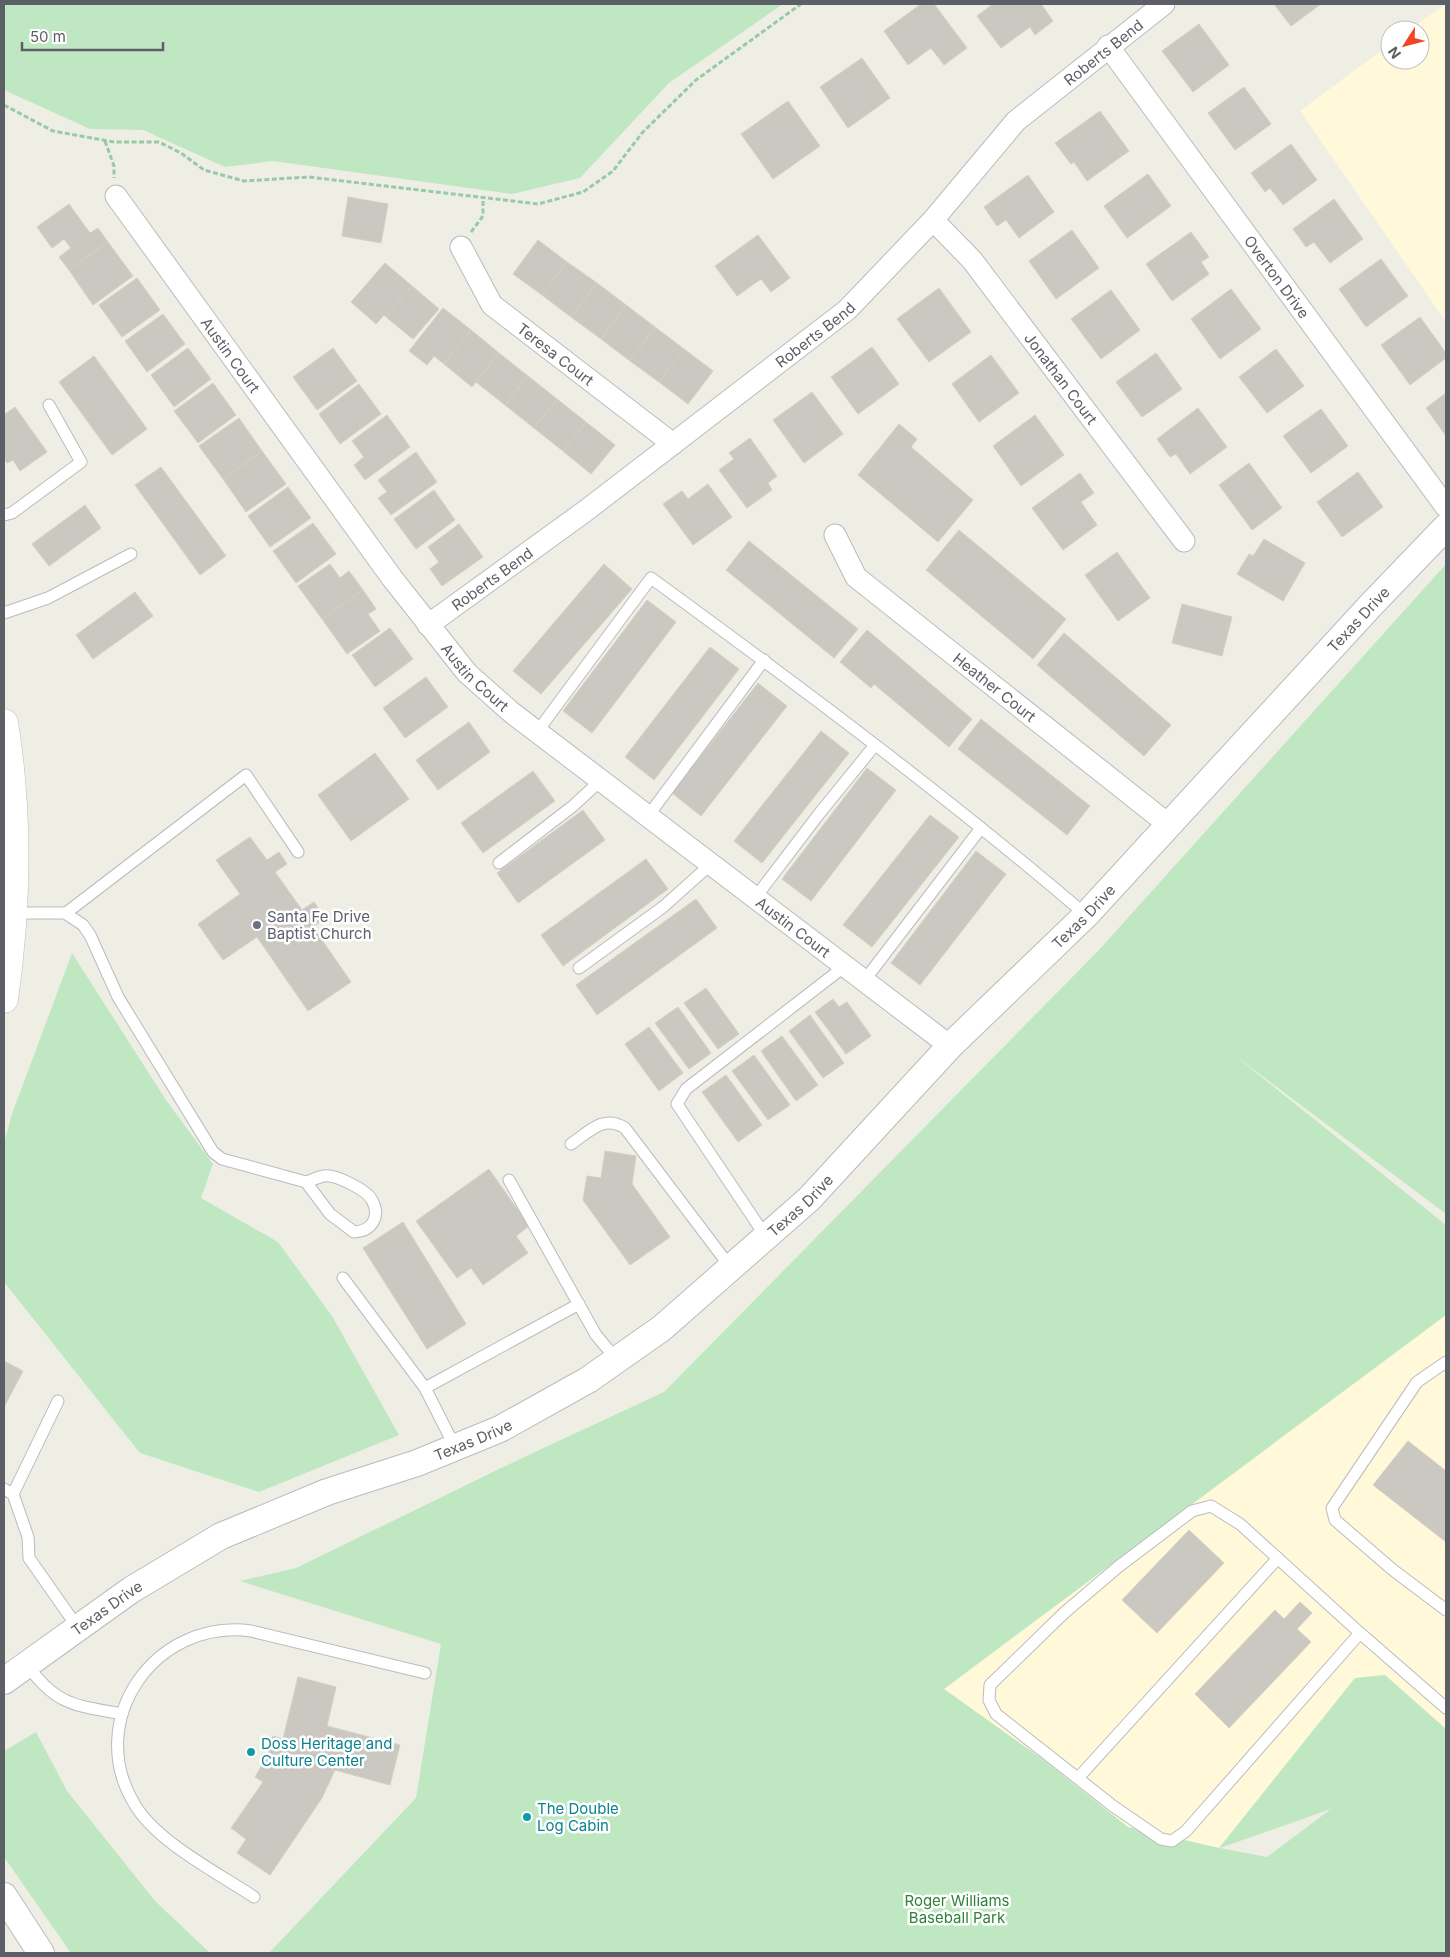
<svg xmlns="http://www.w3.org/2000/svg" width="1450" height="1957" font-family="Inter,sans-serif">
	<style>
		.commercial { fill: #fff9d9 }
		.green { fill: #bfe8c2; fill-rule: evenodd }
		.building { fill: #cac8c1; stroke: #d4d0c2 }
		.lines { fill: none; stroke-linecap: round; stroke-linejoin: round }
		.service-casing { stroke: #b9bbc1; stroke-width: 13 }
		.minor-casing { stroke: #b9bbc1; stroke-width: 23 }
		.tertiary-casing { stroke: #b9bbc1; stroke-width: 28 }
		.secondary-casing { stroke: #b9bcc3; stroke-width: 29 }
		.path { stroke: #97caaa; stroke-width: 3; stroke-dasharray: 5 2.5; stroke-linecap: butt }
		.service { stroke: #fff; stroke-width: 11 }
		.minor { stroke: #fff; stroke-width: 21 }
		.tertiary { stroke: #fff; stroke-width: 26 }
		.secondary { stroke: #fff; stroke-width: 28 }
		.worship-dot { fill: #6b7280; stroke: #fff; stroke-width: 2 }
		.culture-dot { fill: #0f9aa8; stroke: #fff; stroke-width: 2 }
		.labels { text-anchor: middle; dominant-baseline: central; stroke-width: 5; stroke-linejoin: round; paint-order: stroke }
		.street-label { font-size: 15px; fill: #5c5f65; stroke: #fff }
		.worship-label { font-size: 15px; fill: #5b616d; stroke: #fff; text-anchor: start }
		.culture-label { font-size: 15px; fill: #0d838f; stroke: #fff; text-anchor: start }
		.park-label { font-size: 15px; fill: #2f8239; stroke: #fff }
	</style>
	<rect width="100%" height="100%" fill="#efeee4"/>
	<g class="commercial">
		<path d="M1446,4v318l-146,-211 90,-67v16h30v-30h-11z"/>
		<path d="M1446,1315v414l-61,-54 -30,3 -136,170 -91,-21 -87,-69 -97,-69z"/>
	</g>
	<g class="green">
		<path d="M4,4h779l-114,79 -89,95 -68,16 -239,-33 -48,6 -82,-37 -53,-1 -86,-39z"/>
		<path d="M1446,564v650l-212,-159 212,170v90l-502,374 97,69 87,69 91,21 136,-170 30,-3 61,54v224h-1177l147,-155 25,-154 -201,-63 56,-13 226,-110 142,-66 434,-441zM1331,1809l-64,48 -47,-9z"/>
		<path d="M72,953l94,147 47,64 -12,34 77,44 54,74 67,119 -140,57 -119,-39 -136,-171v-139l8,-29z"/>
		<path d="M36,1732l31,59 88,110 55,52h-139l-67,-96v-106z"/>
	</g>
	<g class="building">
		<path d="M921,4h13l33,44 -23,17 -13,-17 -23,17 -24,-34z"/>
		<path d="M993,4h48l12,17 -18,14 -5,-8 -29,21 -24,-32z"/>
		<path d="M1274,4h47l-30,22z"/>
		<path d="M1199,24l30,41 -36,27 -31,-41z"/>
		<path d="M862,58l28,40 -42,30 -28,-41z"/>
		<path d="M1244,87l27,37 -36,26 -27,-37z"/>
		<path d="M788,101l32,45 -47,33 -32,-45z"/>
		<path d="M1100,111l29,40 -42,30 -13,-19 -3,2 -16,-21z"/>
		<path d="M1291,144l26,36 -34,25 -13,-17 -5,4 -14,-19z"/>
		<path d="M1148,174l23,32 -44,32 -23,-32z"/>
		<path d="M1028,175l26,37 -35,26 -13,-18 -9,6 -13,-19z"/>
		<path d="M348,197l40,7 -7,39 -39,-7z"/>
		<path d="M1334,199l29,40 -33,24 -16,-21 -8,5 -13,-18z"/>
		<path d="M69,204l21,29 8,-5 10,14 -39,28 -10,-13 12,-9 -7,-9 -12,9 -15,-21z"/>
		<path d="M1072,230l27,38 -43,31 -27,-38z"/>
		<path d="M1191,232l18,25 -8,5 8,12 -37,27 -26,-37z"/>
		<path d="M758,235l32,43 -19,14 -10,-13 -24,17 -22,-30z"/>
		<path d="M538,240l29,22 -25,33 -29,-21z"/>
		<path d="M108,242l25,34 -40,29 -24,-35z"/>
		<path d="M1381,259l27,37 -42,31 -27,-38z"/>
		<path d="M567,262l30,21 -26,34 -29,-22z"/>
		<path d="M385,263l27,23 -26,31 -2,-2 -8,9 -25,-22z"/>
		<path d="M137,278l23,32 -38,27 -23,-32z"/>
		<path d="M597,283l29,22 -25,34 -30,-22z"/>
		<path d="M412,286l27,23 -26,30 -27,-22z"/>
		<path d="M939,288l32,44 -42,30 -32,-43z"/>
		<path d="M1231,289l30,40 -41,30 -29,-40z"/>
		<path d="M1111,290l29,40 -39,29 -30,-40z"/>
		<path d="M626,305l29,22 -25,34 -29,-22z"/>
		<path d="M443,308l28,22 -27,34 -10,-8 -7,9 -18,-14z"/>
		<path d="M163,314l22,30 -38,28 -22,-31z"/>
		<path d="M1420,317l26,36v5l-36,27 -29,-40z"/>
		<path d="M655,327l29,22 -25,33 -29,-21z"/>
		<path d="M471,330l28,23 -27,34 -28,-23z"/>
		<path d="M872,347l27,37 -41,30 -27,-37z"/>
		<path d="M188,348l23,31 -37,28 -23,-32z"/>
		<path d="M333,348l24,33 -40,29 -24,-33z"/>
		<path d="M684,349l29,22 -25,33 -29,-22z"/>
		<path d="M1276,349l28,37 -37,27 -28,-36z"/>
		<path d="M499,353l29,23 -23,29 -29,-23z"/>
		<path d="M1156,353l26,36 -40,28 -26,-35z"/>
		<path d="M991,355l28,38 -40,29 -27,-38z"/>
		<path d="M94,356l53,73 -35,26 -53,-73z"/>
		<path d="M528,376l29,23 -23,29 -29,-23z"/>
		<path d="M213,383l23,32 -38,28 -24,-32z"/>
		<path d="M359,384l22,30 -41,30 -21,-30z"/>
		<path d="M812,392l31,42 -39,29 -31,-43z"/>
		<path d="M1446,393v43l-20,-28z"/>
		<path d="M557,399l29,23 -23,29 -29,-23z"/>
		<path d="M15,407l32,45 -27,19 -7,-11 -6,3 -3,-5v-43z"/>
		<path d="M1198,408l29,39 -37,27 -14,-20 -6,3 -13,-18z"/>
		<path d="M1321,409l27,37 -37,27 -28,-37z"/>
		<path d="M387,415l23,32 -45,33 -11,-15 10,-8 -12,-16z"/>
		<path d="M1035,415l29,40 -43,31 -28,-40z"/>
		<path d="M239,418l23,33 -39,28 -24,-33z"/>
		<path d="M586,422l29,23 -24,29 -28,-23z"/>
		<path d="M899,424l18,15 -6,8 62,53 -35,42 -80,-67z"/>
		<path d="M750,438l27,38 -9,7 4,7 -25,18 -28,-38 15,-11 -5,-6z"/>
		<path d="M262,451l24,33 -40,28 -23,-33z"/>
		<path d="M416,452l21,30 -46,33 -13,-17 9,-6 -9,-12z"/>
		<path d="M1249,463l33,45 -30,22 -33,-45z"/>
		<path d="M161,467l65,89 -26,19 -65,-90z"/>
		<path d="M1358,472l25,35 -41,30 -25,-35z"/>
		<path d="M1080,473l14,20 -13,9 16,23 -34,25 -31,-42z"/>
		<path d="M708,484l24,33 -39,28 -30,-41 19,-13 6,8z"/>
		<path d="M288,487l23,31 -41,29 -22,-31z"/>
		<path d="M434,490l21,30 -39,29 -22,-30z"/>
		<path d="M85,505l16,23 -52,38 -17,-22z"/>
		<path d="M313,523l23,31 -40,29 -23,-32z"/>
		<path d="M459,524l24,33 -41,29 -12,-17 9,-7 -11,-15z"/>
		<path d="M959,530l107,89 -33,40 -107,-89z"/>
		<path d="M1264,539l41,24 -22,38 -46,-27 12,-20 4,2z"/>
		<path d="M749,541l109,88 -24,29 -108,-88z"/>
		<path d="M1117,552l33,46 -32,23 -33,-46z"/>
		<path d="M330,564l10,14 9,-7 14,19 -41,29 -24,-33z"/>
		<path d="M604,564l28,25 -91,105 -28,-23z"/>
		<path d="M363,590l13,19 -8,5 12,17 -33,23 -25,-35z"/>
		<path d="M135,592l18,24 -60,43 -17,-24z"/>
		<path d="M647,600l29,22 -84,111 -29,-22z"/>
		<path d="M1182,604l50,13 -10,39 -50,-13z"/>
		<path d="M390,628l23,31 -38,28 -23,-32z"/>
		<path d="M867,630l105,89 -23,28 -75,-63 -3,4 -31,-26z"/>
		<path d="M1064,633l107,92 -27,31 -107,-91z"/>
		<path d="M710,647l29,22 -85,111 -29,-23z"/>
		<path d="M426,677l22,30 -43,31 -22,-30z"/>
		<path d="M758,683l29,23 -86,110 -29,-23z"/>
		<path d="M981,719l109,87 -23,29 -109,-86z"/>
		<path d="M469,722l21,30 -52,38 -22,-30z"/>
		<path d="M821,731l28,22 -87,110 -28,-22z"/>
		<path d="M375,753l34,46 -58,42 -33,-46z"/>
		<path d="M867,768l29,22 -85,111 -29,-22z"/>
		<path d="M533,771l22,30 -72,52 -22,-30z"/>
		<path d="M583,810l22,30 -87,63 -21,-30z"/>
		<path d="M930,815l29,22 -87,110 -29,-22z"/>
		<path d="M250,837l17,23 12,-8 8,12 -12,8 27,38 12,-8 11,16 -12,9 38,55 -43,29 -51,-74 -34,23 -25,-36 42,-30 -24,-34z"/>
		<path d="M976,851l30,23 -86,111 -29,-22z"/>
		<path d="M646,859l22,30 -105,77 -22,-31z"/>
		<path d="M696,899l21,29 -120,87 -21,-30z"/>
		<path d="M706,988l33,46 -21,15 -34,-46z"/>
		<path d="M833,999l6,8 8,-5 24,34 -25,18 -31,-42z"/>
		<path d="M678,1007l33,46 -22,16 -34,-46z"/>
		<path d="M810,1015l34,48 -21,15 -34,-47z"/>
		<path d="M649,1027l34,46 -24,18 -34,-47z"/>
		<path d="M782,1036l36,49 -22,16 -35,-50z"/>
		<path d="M754,1055l36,50 -22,15 -36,-49z"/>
		<path d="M726,1075l36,50 -24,17 -36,-50z"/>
		<path d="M605,1151l31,5 -4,28 38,53 -40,28 -47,-65 4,-24 14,2z"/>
		<path d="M489,1169l40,57 -13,10 12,17 -45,32 -12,-17 -14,10 -41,-57z"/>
		<path d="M403,1222l63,102 -39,25 -64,-101z"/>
		<path d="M4,1361l19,10 -19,36z"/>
		<path d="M1408,1441l38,30v71l-73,-57z"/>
		<path d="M1189,1530l35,33 -67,70 -35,-33z"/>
		<path d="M1300,1602l12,11 -15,16 14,13 -82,86 -34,-34 80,-84 9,9z"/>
		<path d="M298,1677l38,10 -9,39 73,19 -10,40 -55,-15 -13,28 -52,77 -33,-22 9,-14 -15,-11 32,-46 -8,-5 13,-22 5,-19 10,3z"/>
	</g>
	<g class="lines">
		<g class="service-casing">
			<g id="service">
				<path d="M4,515l8,-2 69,-51 -32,-57"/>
				<path d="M4,613l44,-15 83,-44"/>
				<path d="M537,732l114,-154c148,108 296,218 435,337"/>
				<path d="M648,816l116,-156"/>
				<path d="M499,863l74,-57 28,-26"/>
				<path d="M755,898l64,-84 56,-69"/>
				<path d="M13,913h53l180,-138 52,77"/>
				<path d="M65,913l18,12 7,10 28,62 95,155 9,7 84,23 24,32 24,18c18,-1 27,-15 18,-32 -5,-10 -37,-26 -48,-24 -6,1 -12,4 -18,6"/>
				<path d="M579,968l84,-61 48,-43"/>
				<path d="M864,981l117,-153"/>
				<path d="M571,1144c18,-12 32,-30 54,-16l106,140"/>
				<path d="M509,1180l87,155 21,25"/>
				<path d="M766,1237l-89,-133 9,-15 159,-123"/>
				<path d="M343,1278l82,110 30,59"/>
				<path d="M1446,1362l-29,20 -85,126 3,12 58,50 53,40"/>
				<path d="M425,1388l154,-84"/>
				<path d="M4,1489l9,5 15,43 1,21 49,70"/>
				<path d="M13,1494l45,-93"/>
				<path d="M1360,1633l-120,-109 -29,-18 -19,5 -74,56 -54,46 -74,72 -1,15 7,14 117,92 48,33 11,2 14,-10 174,-198 86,75"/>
				<path d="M27,1665c30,41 48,40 95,49"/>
				<path d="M1078,1778l200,-220"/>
				<path d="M254,1897c-36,-24 -97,-55 -119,-92 -52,-84 20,-187 116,-174l174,42"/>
			</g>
		</g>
		<g class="minor-casing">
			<g id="minor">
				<path id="s1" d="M1108,46l338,461"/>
				<path id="s2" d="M116,196l276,382 75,95 44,39 439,334"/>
				<path id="s3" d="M933,220l39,40 212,281"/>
				<path id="s4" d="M461,247l31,58 181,139"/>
				<path id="s5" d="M835,535l21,42 313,248"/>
				<path id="s6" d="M428,625l156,-113 263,-202 86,-90 83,-99 148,-117"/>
			</g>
		</g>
		<g class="tertiary-casing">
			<g id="tertiary">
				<path id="s7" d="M4,1681l127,-91 90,-54 106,-44 90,-29 83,-34 88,-49 74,-52 147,-129 141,-153 136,-131 285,-310 75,-78"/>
				<path d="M4,1896l37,57"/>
			</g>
		</g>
		<g class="secondary-casing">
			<path id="secondary" d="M4,723c15,92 13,185 0,276"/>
		</g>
		<g class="path">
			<path d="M4,105l49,26 61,11h45l22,11 23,17 40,11 65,-4 229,27 45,-12 30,-21 29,-38 54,-53 105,-76"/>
			<path d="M105,141l9,25v12"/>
			<path d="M471,232l12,-16v-19"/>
		</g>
		<use href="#service" class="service"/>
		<use href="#minor" class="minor"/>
		<use href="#tertiary" class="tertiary"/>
		<use href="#secondary" class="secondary"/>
	</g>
	<circle class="worship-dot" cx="257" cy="925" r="5"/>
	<g class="culture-dot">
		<circle cx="251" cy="1752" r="5"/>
		<circle cx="527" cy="1817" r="5"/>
	</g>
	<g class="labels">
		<g class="street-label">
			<text stroke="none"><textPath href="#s6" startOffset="889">Roberts Bend</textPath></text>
			<text stroke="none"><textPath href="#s1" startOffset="286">Overton Drive</textPath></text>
			<text stroke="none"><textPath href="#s6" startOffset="484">Roberts Bend</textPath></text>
			<text stroke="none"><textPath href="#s2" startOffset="196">Austin Court</textPath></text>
			<text stroke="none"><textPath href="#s4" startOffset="146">Teresa Court</textPath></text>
			<text stroke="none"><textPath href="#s3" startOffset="204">Jonathan Court</textPath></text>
			<text stroke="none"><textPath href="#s6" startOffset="79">Roberts Bend</textPath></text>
			<text stroke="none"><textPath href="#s7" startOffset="1746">Texas Drive</textPath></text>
			<text stroke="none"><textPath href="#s2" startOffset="601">Austin Court</textPath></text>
			<text stroke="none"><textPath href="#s5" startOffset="224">Heather Court</textPath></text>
			<text stroke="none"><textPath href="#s7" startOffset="1341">Texas Drive</textPath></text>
			<text stroke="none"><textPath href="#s2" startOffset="1006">Austin Court</textPath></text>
			<text stroke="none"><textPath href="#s7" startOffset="936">Texas Drive</textPath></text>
			<text stroke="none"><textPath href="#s7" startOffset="531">Texas Drive</textPath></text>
			<text stroke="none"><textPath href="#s7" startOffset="126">Texas Drive</textPath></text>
		</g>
		<g class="worship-label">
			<text x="267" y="916">Santa Fe Drive<tspan x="267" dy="17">Baptist Church</tspan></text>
		</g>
		<g class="culture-label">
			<text x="261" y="1743">Doss Heritage and<tspan x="261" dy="17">Culture Center</tspan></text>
			<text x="537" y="1808">The Double<tspan x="537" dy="17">Log Cabin</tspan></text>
		</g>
		<g class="park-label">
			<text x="957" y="1900">Roger Williams<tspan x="957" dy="17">Baseball Park</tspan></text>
		</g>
	</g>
	<rect width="1450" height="1957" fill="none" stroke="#5c5f65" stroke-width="10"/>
	<g transform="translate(1405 45) rotate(234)"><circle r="24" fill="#ffffff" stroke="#bebfc1"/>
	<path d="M0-4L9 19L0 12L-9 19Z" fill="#f34526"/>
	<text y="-8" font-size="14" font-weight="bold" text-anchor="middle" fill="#5c5f65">N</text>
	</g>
	<path d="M22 42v8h141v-8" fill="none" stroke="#5c5f65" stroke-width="2.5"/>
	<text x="30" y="42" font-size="15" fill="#5c5f65" stroke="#ffffff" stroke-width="4" paint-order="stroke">50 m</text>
</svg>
